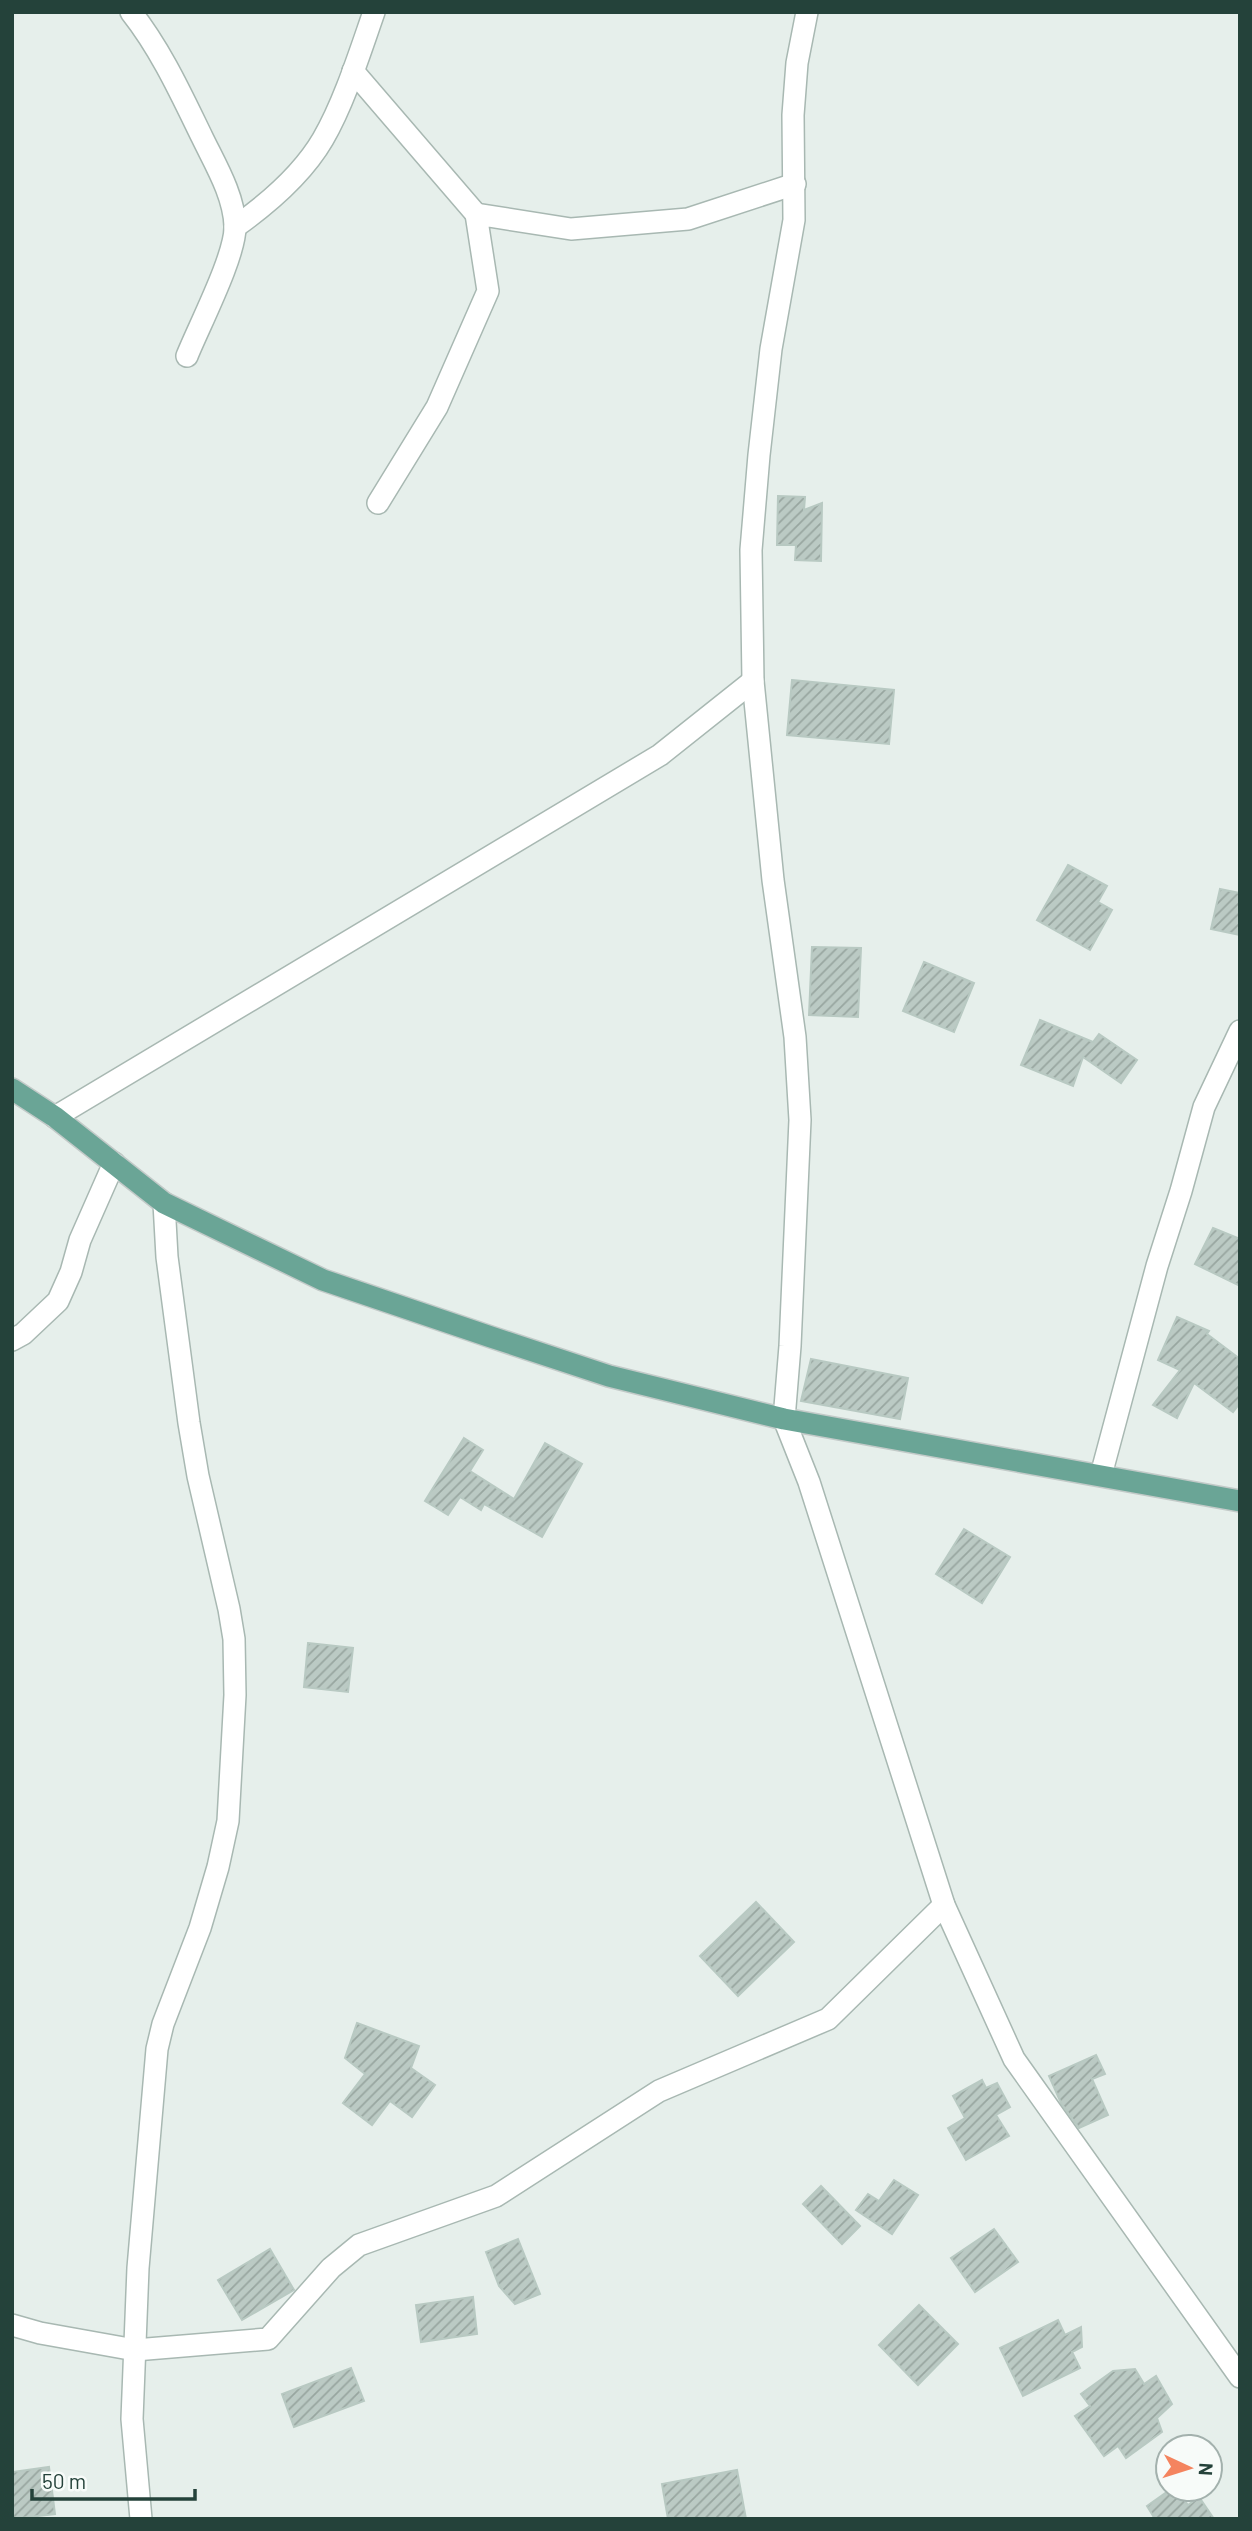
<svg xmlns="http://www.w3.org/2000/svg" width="1252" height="2531" font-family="Barlow,sans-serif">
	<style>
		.building { fill: url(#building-hatch); stroke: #b8c9c2; stroke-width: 2 }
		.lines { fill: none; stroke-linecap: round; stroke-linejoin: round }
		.minor-casing { stroke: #a8b8b2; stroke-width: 24 }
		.major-casing { stroke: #c2cac8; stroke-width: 24 }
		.minor { stroke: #fff; stroke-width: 21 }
		.major { stroke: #6aa596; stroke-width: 21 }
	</style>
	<defs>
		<pattern id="building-hatch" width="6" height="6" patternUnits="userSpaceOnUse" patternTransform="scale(1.75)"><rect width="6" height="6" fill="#bbcac4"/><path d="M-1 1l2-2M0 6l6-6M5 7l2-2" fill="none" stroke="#98a6a0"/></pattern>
	</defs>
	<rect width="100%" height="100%" fill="#e6efeb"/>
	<g class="building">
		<path d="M778,496l27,1 -1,13 18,-7 -1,58 -26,-1 1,-15h-19z"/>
		<path d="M792,680l102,10 -5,54 -102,-9z"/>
		<path d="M1068,865l39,21 -9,16 14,8 -22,40 -53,-30z"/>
		<path d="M1220,889l20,4v42l-29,-6z"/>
		<path d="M812,947l49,1 -3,69 -49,-2z"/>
		<path d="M924,962l50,21 -20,49 -51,-21z"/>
		<path d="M1040,1020l53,22 6,-8 38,26 -16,23 -38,-26 -10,29 -52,-21z"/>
		<path d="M1213,1228l27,11v47l-45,-22z"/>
		<path d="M1177,1317l32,14 -2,3 33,25v44l-7,9 -39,-29 -17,35 -24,-13 27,-35 -22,-10z"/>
		<path d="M811,1359l97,19 -8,41 -99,-18z"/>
		<path d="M464,1438l19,12 -13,21 44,28 31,-56 37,21 -40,73 -58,-33 -3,6 -21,-13 -12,18 -23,-14z"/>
		<path d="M964,1529l46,28 -28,46 -46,-29z"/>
		<path d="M308,1643l45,5 -5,44 -44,-5z"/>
		<path d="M756,1902l38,40 -56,54 -38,-40z"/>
		<path d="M357,2023l62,23 -8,22 24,17 -23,32 -22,-16 -18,24 -29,-22 22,-29 -20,-16z"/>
		<path d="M1096,2055l9,19 -13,5 16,36 -29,13 -18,-25 -12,-27z"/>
		<path d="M982,2080l4,8 11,-5 13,24 -14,8 13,21 -43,24 -18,-32 17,-10 -12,-22z"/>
		<path d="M894,2180l24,15 -26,39 -36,-24 12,-16 11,7z"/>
		<path d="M821,2186l39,40 -18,18 -39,-40z"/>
		<path d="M994,2229l24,33 -43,30 -24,-34z"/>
		<path d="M518,2239l22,55 -25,10 -16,-18 -13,-34z"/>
		<path d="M270,2249l24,41 -52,30 -24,-40z"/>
		<path d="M473,2297l4,37 -56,8 -5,-37z"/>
		<path d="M919,2305l39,39 -40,41 -39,-40z"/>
		<path d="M1058,2320l7,15 16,-8 1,20 -10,5 8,16 -57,28 -23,-48z"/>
		<path d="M351,2368l13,33 -70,26 -12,-33z"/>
		<path d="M1135,2369l9,15 12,-8 16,28 -15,14 5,14 -36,26 -8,-12 -14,10 -29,-40 15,-10 -9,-12 32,-23z"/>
		<path d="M49,2467l6,47 -43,5v-47z"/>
		<path d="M737,2470l9,49h-78l-6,-35z"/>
		<path d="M1171,2489h5l12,16 11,-8 15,22h-59l-8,-13z"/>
	</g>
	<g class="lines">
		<g class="minor-casing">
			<g id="minor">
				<path d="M131,12c30,38 50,82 71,125 13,27 32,58 33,89 1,29 -36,100 -48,130"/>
				<path d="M807,12l-10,51 -4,52 1,105 -23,129 -12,106 -8,95 2,131 20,199 22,157 5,83 -10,226 -6,73 25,63 135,423 70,154 226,318"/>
				<path d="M353,71l123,143"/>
				<path d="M235,227c34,-24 67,-52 88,-88 21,-36 37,-87 51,-127"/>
				<path d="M378,503l59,-96 51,-116 -12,-77 95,15 117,-10 107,-35"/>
				<path d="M55,1117l605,-362 93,-74"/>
				<path d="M12,1340l11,-6 35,-33 13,-29 9,-32 34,-77"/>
				<path d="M1101,1475l56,-209 24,-75 23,-84 36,-76"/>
				<path d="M12,2325l28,8 95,17 133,-11 63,-71 28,-23 137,-49 163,-105 169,-72 116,-114"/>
				<path d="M141,2519l-9,-100 6,-151 19,-219 6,-25 37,-96 18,-61 10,-46 7,-126 -1,-56 -5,-30 -31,-133 -9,-53 -22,-166 -3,-54"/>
			</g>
		</g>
		<g class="major-casing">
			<path id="major" d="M12,1089l43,28 109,86 159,77 168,57 118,39 175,43 456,82"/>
		</g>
		<use href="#minor" class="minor"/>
		<use href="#major" class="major"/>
	</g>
	<rect width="1252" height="2531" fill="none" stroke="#24423a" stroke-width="28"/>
	<g transform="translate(1189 2468) rotate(94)"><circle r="33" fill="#f7fbf9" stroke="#a3b1ad" stroke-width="2"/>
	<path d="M0-5L12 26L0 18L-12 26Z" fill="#f4845f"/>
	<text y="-10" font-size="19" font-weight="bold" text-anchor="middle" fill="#24423a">N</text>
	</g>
	<path d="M32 2489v10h163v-10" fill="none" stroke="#24423a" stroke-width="3.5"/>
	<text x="42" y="2489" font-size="21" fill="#24423a" stroke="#f7fbf9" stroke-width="5" paint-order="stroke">50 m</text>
</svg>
